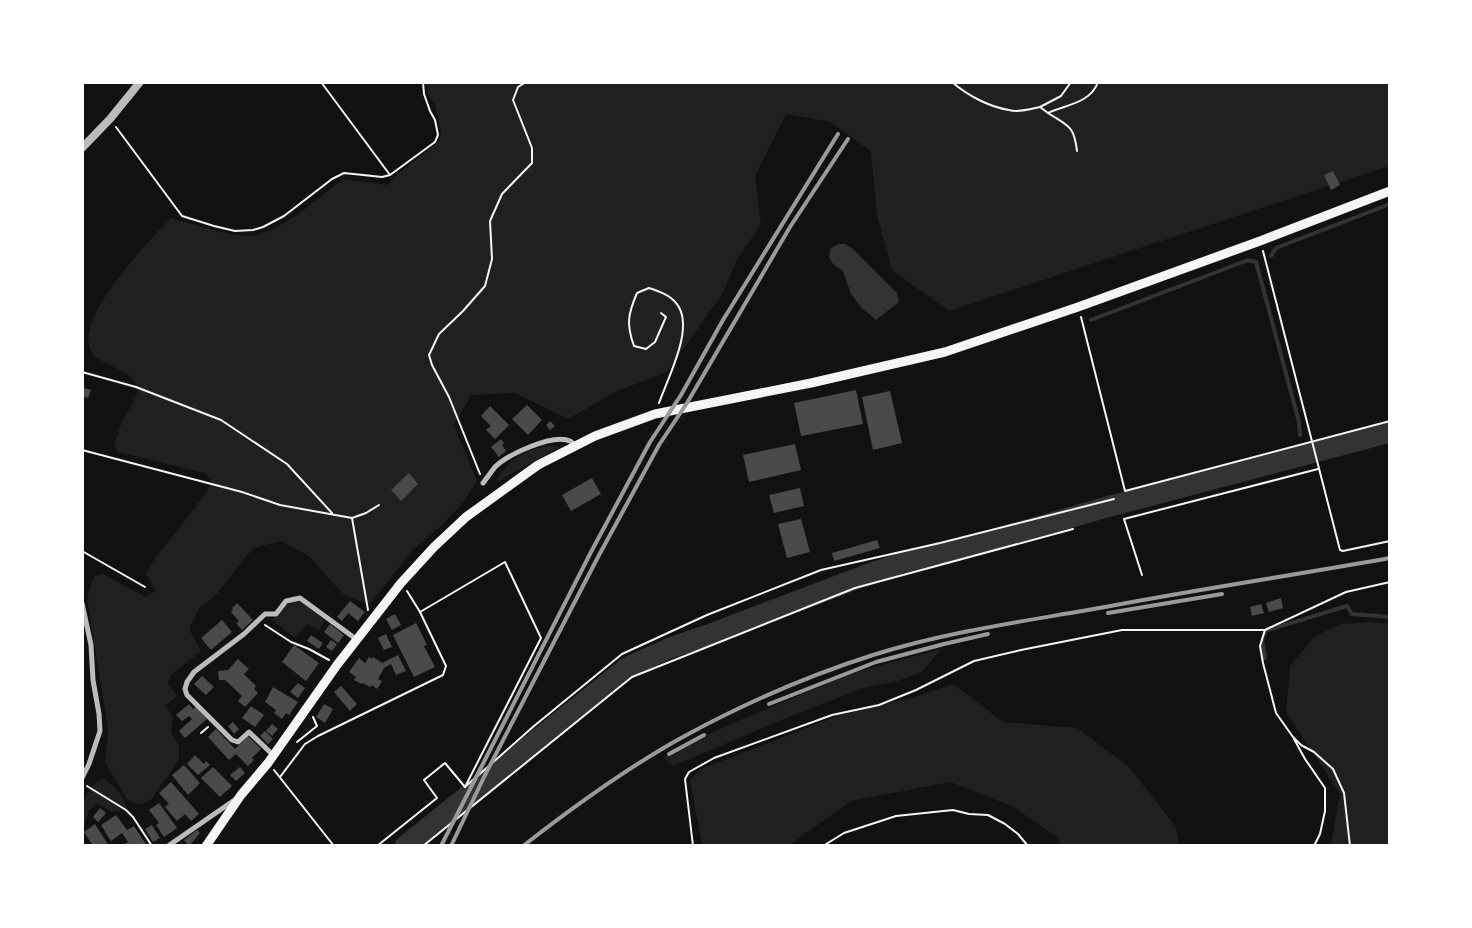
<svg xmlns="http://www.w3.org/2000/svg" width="1472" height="928" font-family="Barlow,sans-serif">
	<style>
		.green { fill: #202020 }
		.water { fill: #333 }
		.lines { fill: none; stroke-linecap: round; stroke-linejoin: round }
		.stream { stroke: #333; stroke-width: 4 }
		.river { stroke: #333; stroke-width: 21 }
		.building { fill: #4a4a4a }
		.path { stroke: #f5f5f5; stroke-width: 2 }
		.minor { stroke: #bcbcbc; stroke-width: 5 }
		.tertiary { stroke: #bcbcbc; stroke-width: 8 }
		.secondary { stroke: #f5f5f5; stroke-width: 9 }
		.rail { stroke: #9a9a9a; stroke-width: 4 }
	</style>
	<rect width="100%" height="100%" fill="#111"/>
	<g class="green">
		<path d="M427,83h962v83l-440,145 -57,-41 -15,-54 -6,-65 -41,-29 -44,-8 -31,62 6,49 -24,34 -14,34 -56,79 -50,19 -49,28 -53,-26 -44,2 -17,31 23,55 -15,23 -18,19 -31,27 -44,55 -26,-11 -34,-38 -28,-15 -28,7 -38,48 -16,12 -10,21 12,22 -30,24 -3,9 9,12 -12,10 8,10 -2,16 8,14v13l-27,40 -10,5h-6l-9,-5 -22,-36 3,-33 -21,-133 7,-21 9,-2 43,23 9,-6 -9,-18 8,-13 53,-68 4,-11 -6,-8 -87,-21 -4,-7c3,-8 5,-17 9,-25 3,-7 13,-21 14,-27 2,-21 -29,-26 -41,-36 -34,-29 56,-119 75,-139 24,6 49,16 74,18 30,2 75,-39 98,-57l45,6 11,-12 39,-31 3,-8 -6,-29 -7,-10z"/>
		<path d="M550,445l10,2 -65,36c13,-24 28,-33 55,-38z"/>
		<path d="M300,601l25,20 -6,9 -12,-6 -12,14 -23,-18 16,-17z"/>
		<path d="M1370,622l19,1v222h-58l9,-51 -54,-82 4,-46 25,-30 26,-12z"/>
		<path d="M941,649l-19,23 -24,9 -35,7 -89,35 -101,43 -10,-9 63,-31 127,-53z"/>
		<path d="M953,684l50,38 74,6 51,38 48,61 3,18h-118l-3,-7 -46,-32 -62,-24 -99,19 -59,42 -1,2h-89l-12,-65 11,-11 139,-54 71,-17z"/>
		<path d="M103,778c10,7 23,19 23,32l-15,2 -8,-6 -7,-2 -7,7 -6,17c0,-22 -1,-38 20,-50z"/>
	</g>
	<path class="water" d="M838,244h7l8,5 44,44 2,9 -23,18 -15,-13 -10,-13 -8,-23 -10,-7 -4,-7 2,-9z"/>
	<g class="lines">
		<g class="stream">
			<path d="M1271,256l5,-8 114,-44"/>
			<path d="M1091,320l157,-60 8,2 43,160 1,13"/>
			<path d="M1265,658l-3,-18 3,-9 82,-25 5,8 38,3"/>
		</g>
		<path class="river" d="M405,846l223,-179 42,-19 38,-13 153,-58 40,-14 70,-17 136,-39 283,-75"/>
	</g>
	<g class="building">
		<path d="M1333,171l7,14 -9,5 -7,-15z"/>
		<path d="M82,387l9,3 -3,8 -6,-2z"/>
		<path d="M856,390l7,34 -62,12 -7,-33z"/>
		<path d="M890,391l12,52 -29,7 -11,-53z"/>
		<path d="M527,405l15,15 -14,15 -16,-16z"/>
		<path d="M490,406l19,19 -14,14 -9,-9 5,-4 -10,-10z"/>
		<path d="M550,421l5,5 -5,4 -4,-5z"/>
		<path d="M501,439l3,4 -2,2 4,6 -7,6 -8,-10z"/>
		<path d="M795,444l6,26 -52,12 -6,-27z"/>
		<path d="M409,473l9,11 -17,17 -10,-11z"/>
		<path d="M592,478l9,16 -30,17 -9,-16z"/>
		<path d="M800,488l4,18 -30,7 -5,-18z"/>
		<path d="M801,519l9,33 -23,6 -9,-34z"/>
		<path d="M877,540l3,8 -46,13 -2,-8z"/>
		<path d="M1281,598l2,10 -14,4 -3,-9z"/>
		<path d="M350,601l15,11 -7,9 -10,-8 -6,8 -5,-4z"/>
		<path d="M237,603l16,17 -11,10 -6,-7 3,-2 -8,-9 2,-2 -1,-2z"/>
		<path d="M1261,604l3,9 -12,3 -2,-9z"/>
		<path d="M395,614l6,11 -9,5 -6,-11z"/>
		<path d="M222,620l10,12 -21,18 -10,-12z"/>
		<path d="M416,623l11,22 -3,1 11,21 -21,10 -21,-42z"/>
		<path d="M330,624l14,11 -6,8 -14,-11z"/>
		<path d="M386,634l6,13 -8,3 -6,-12z"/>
		<path d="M311,635l12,8 -4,6 -12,-8z"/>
		<path d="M331,640l6,4 -5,7 -6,-4z"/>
		<path d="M294,645l25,18 -13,18 -24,-19z"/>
		<path d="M398,655l8,16 -10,4 -5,-11 -7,4 -6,11 4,2 -5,8 -5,-4 -2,2 -7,-4 -1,1 -8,-4 2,-3 -7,-5 10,-14 6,5 4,-6 3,2 1,-2 9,6z"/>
		<path d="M238,659l11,10 -5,5 12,12 -2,3 4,4 -13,14 -7,-6 4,-5 -17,-16h-6l-1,-9 10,-1z"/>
		<path d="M202,676l12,11 -8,8 -12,-11z"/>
		<path d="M298,683l7,5 -7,10 -8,-6z"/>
		<path d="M341,686l16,18 -7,7 -16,-19z"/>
		<path d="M273,687l25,15 -9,13 -3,-2 -4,6 -8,-6 2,-3 -11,-8z"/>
		<path d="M189,704l4,5 3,-2 11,12 -22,19 -6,-7 13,-12 -3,-3 -7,5 -6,-6z"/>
		<path d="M324,704l9,5 -8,14 -9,-6z"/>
		<path d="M251,706l13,9 -9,12 -13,-9z"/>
		<path d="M233,722l6,7 -5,5 -6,-8z"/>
		<path d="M272,724l6,5 -6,7 -6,-5z"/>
		<path d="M216,729l19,20 13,-13 13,13 -9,9 2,2 -6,6 -12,-12 -7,6 -21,-23z"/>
		<path d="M265,731l8,8 -5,5 -8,-8z"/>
		<path d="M195,755l9,9 2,-3 4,4 -12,10 -11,-11z"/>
		<path d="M184,765l16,18 -12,12 -16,-20z"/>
		<path d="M213,767l19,19 -12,11 -19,-19z"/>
		<path d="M240,767l5,6 -9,8 -6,-6z"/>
		<path d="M171,782l28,32 -8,7 -6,-7 -8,7 -12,-14 4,-3 -10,-11z"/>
		<path d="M159,803l18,25 -13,9 -8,-12 3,-2 -10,-13z"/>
		<path d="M100,808l6,5 -8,9 -5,-5z"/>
		<path d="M116,815l11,15 7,-4 13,20h-25l6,-4 -6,-9 -11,8 -10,-16z"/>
		<path d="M95,824l14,22h-16l-9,-14z"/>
		<path d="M152,825l8,13 -7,4 -8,-13z"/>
		<path d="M197,830l3,3 -11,13 -5,-6z"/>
	</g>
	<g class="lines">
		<g class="path">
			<path d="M321,82l69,93 45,-33 3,-7 -3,-15 -5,-9 -6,-17 -1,-12"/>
			<path d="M952,82c15,13 37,25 57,28 10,3 22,-1 31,-3"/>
			<path d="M1048,113l-8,-6 21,-11 10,-14"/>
			<path d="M116,127l66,89 32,10 21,5 18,-1 10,-3 21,-11 48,-37 12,-6 38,4 8,-2"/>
			<path d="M1077,151c-3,-26 -9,-25 -29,-38 17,-8 43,-10 50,-31"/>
			<path d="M1263,251l77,299 3,1 47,-10"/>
			<path d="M1081,317l44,174 265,-70"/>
			<path d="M82,372l54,15 85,33 66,44 45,49"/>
			<path d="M659,403c9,-26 37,-77 17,-100 -6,-8 -18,-12 -27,-15l-12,5c-9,21 -11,31 -3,53l12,3 9,-7 11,-25 -5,-4"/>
			<path d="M82,450l160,42 38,13 72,13 14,-5 13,-8"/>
			<path d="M480,474l-31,-77 -17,-32 -3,-10 10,-21 24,-23 22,-25 7,-27 -2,-38 12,-27 30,-31v-15l-19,-48 5,-13 8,-5"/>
			<path d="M352,518l16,92"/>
			<path d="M82,551l63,36"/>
			<path d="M1142,575l-18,-56 194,-50"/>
			<path d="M265,625l26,17 18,7 20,11"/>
			<path d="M1265,630l-5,16 3,17 13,50 17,24 8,8 13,7 19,17 11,24 6,53"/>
			<path d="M201,733l7,-6"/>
			<path d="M1294,739l11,20 20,29v23l-5,23 -6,12"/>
			<path d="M297,742l20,-16 -4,-9"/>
			<path d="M274,770l60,76"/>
			<path d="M280,777l25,-33 13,-8 125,-61 3,-9 -26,-54 -13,-21"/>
			<path d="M87,786l39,24 7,7 19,29"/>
			<path d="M465,787l69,-61 88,-72 85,-39 114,-45 119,-27 174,-44"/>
			<path d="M377,846l60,-48 -13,-18 21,-17 20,24 76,-149 -36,-76 -85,50"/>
			<path d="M423,846l209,-169 223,-89 218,-59"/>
			<path d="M693,846l-8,-67 4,-7 25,-14 118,-43 47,-10 37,-15 58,-29 47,-11 101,-20h143l81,-38 44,-10"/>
			<path d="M823,846l21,-13 52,-17 57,-6 16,4 19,1 17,9 13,10 10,12"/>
		</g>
		<g class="minor">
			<path d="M483,483c4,-5 8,-11 12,-16 12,-12 58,-34 75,-26 1,0 5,4 6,5"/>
			<path d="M82,603l9,42 2,35 6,34 1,17 -11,33 -7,14"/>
			<path d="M273,755l-24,-23 -11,10 -6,-2 -45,-45 -2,-6 2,-7 7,-10 50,-38 21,-20h11l10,-13 14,-3 56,41"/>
			<path d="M168,846l68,-47"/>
		</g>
		<path class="tertiary" d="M82,148l28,-29 30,-37"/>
		<path class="secondary" d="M206,846l35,-51 27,-32 69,-98 64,-82 33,-36 32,-30 72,-52 57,-29 60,-22 156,-31 134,-31 133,-45 182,-66 130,-50"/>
		<g class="rail">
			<path d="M1108,613l114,-19"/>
			<path d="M769,704l107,-42 68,-18 44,-10"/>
			<path d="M669,754l35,-19"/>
			<path d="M441,846l150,-294 59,-110 31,-47 42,-75 115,-186"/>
			<path d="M451,846l34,-71 113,-218 61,-112 28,-42 103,-176 58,-88"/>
			<path d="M523,846c50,-39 102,-77 158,-108 60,-33 126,-62 192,-83 77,-24 153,-34 232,-48 94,-18 190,-32 285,-49"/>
		</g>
	</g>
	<rect width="1472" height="928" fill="none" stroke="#ffffff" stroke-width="168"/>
</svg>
